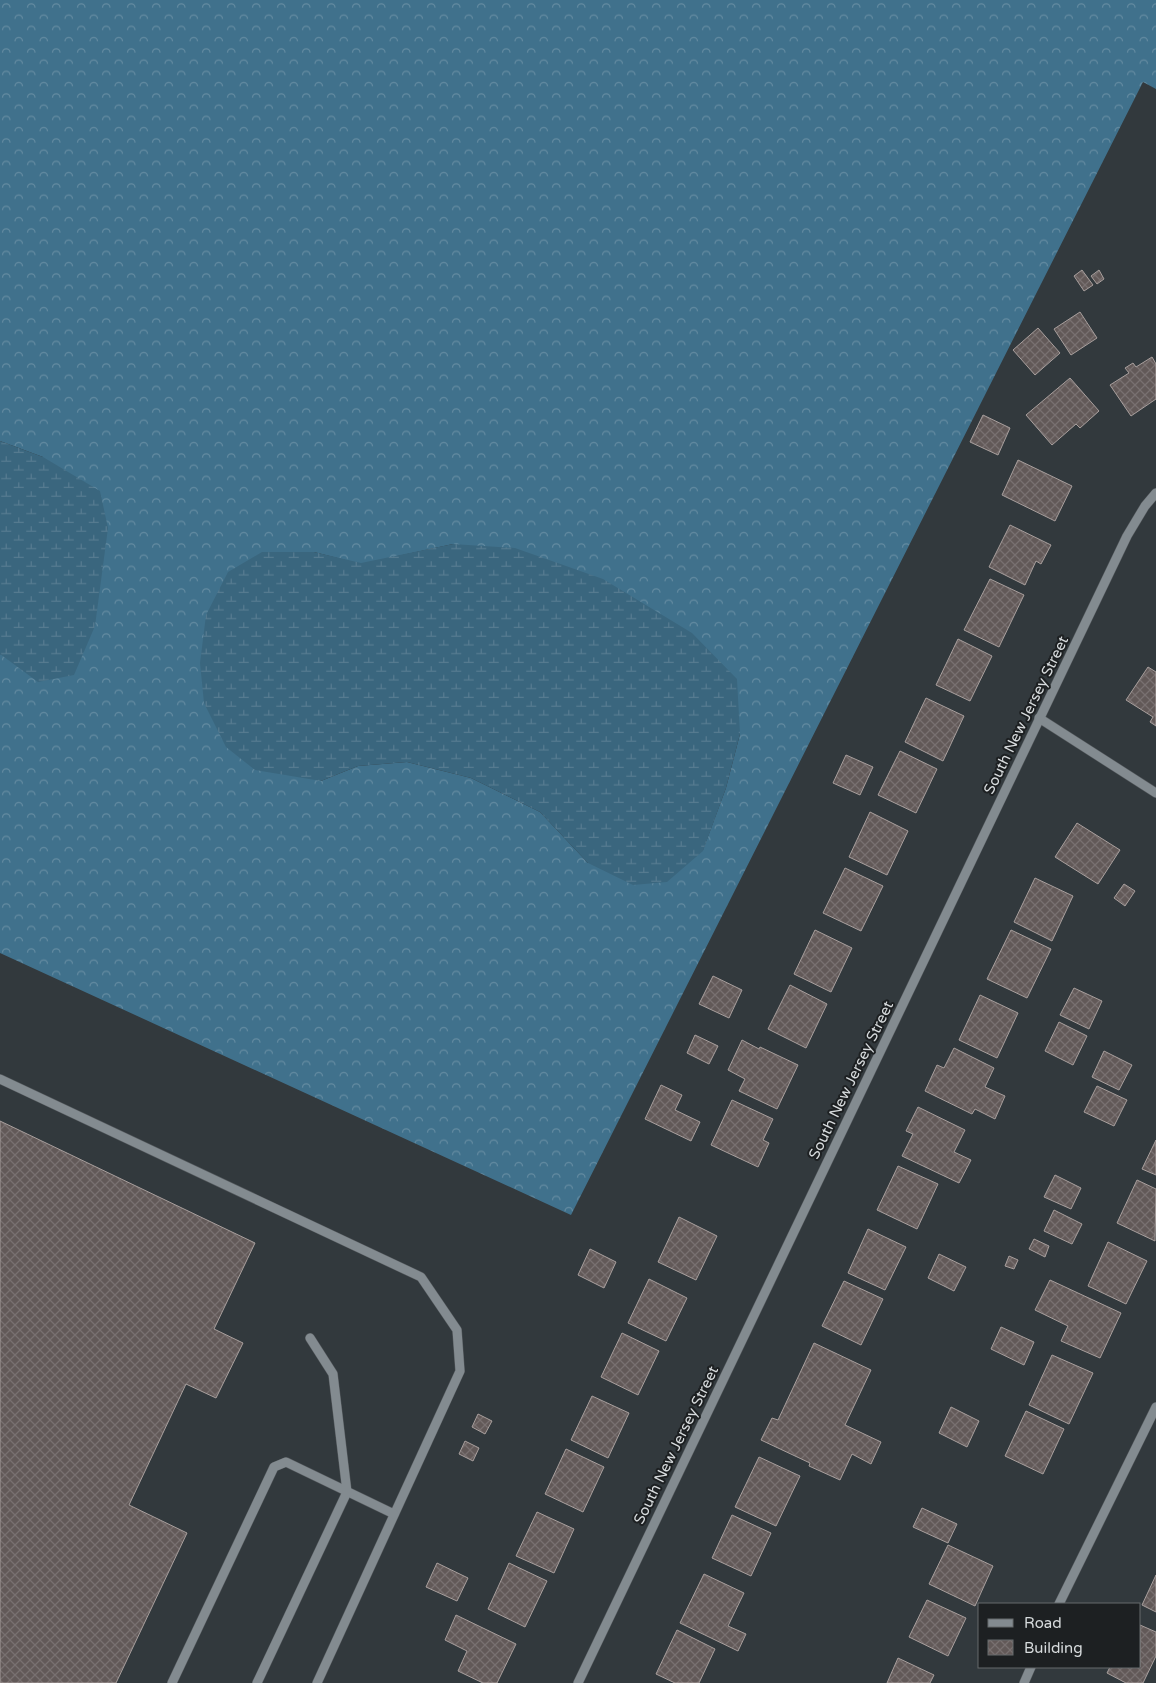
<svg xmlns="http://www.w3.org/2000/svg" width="1156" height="1683" font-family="'Varela Round',sans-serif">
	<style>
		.forest { fill: url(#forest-crowns); fill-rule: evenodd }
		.wetland { fill: url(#wetland-marsh) }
		.building { fill: url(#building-cross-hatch); stroke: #a89f9d }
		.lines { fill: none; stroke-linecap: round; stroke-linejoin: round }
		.minor-casing { stroke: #53585c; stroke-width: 10 }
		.minor { stroke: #838b90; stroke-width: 9 }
		.labels { text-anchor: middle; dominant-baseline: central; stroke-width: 4; stroke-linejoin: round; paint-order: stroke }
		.street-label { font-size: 15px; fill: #d7dbdd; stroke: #1d2022 }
	</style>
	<defs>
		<pattern id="forest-crowns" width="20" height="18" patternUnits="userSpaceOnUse" patternTransform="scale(1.25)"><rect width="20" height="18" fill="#40718c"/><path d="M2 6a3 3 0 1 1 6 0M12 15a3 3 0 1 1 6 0" fill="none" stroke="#648ba1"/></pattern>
		<pattern id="wetland-marsh" width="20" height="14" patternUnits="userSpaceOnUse" patternTransform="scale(1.25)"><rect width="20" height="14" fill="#3a667e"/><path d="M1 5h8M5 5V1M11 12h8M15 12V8" fill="none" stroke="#567b90"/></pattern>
		<pattern id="building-cross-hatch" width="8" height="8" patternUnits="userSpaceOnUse" patternTransform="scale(1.25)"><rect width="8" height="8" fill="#625958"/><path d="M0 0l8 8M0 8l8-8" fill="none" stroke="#787070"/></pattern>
	</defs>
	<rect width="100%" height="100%" fill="#32393d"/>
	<path class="forest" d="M0,0h1156v89l-13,-7 -572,1133 -571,-262v-299l3,1 40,-198 -43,-16zM453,544l287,190 -14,54 -23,62 -115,13 -48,-51 -69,-34 -64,-16 -49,4 -37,15 -7,-229 47,12z"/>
	<g class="wetland">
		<path d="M0,441l43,16 57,34 8,37 -13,98 -21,49 -36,7 -38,-28z"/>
		<path d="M453,544l62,4 88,31 89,54 45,46 3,55 -14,54 -23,63 -36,31 -34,3 -45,-22 -48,-51 -69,-34 -64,-16 -49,4 -37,15 -66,-11 -29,-23 -22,-44 -4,-40 6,-48 22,-43 34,-20h52l47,11z"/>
	</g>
	<g class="building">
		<path d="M1082,270l11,15 -9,6 -10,-15z"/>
		<path d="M1099,270l5,9 -7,5 -6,-8z"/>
		<path d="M1080,312l17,26 -26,17 -17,-26z"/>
		<path d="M1038,328l22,25 -25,22 -22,-25z"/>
		<path d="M1152,357l4,7v35l-25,17 -21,-31 19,-12 -4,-5 8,-5 3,4z"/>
		<path d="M1070,378l29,33 -19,17 -4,-4 -24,21 -26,-30z"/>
		<path d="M983,415l27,13 -12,27 -28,-13z"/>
		<path d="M1018,460l54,26 -17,35 -53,-26z"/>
		<path d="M1010,525l41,20 -10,19 -5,-3 -11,24 -36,-18z"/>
		<path d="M990,579l34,16 -25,52 -35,-17z"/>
		<path d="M958,639l34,17 -22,45 -34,-16z"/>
		<path d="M1148,667l8,5v54l-6,-4 3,-5 -27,-17z"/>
		<path d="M926,698l38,18 -21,45 -38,-19z"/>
		<path d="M900,751l37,18 -21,44 -38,-18z"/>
		<path d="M846,755l27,12 -13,28 -27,-12z"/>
		<path d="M870,812l38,19 -21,44 -38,-18z"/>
		<path d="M1077,823l43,27 -22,34 -43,-27z"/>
		<path d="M845,868l38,18 -22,45 -38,-18z"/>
		<path d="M1035,878l38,18 -21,45 -38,-19z"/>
		<path d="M1124,884l11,7 -10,15 -11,-8z"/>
		<path d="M815,930l37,18 -21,44 -37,-18z"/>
		<path d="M1011,930l40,19 -24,49 -40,-19z"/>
		<path d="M713,976l29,14 -13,28 -30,-14z"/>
		<path d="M790,985l37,19 -21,44 -38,-19z"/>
		<path d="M1074,988l28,13 -13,28 -29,-14z"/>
		<path d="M980,995l38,18 -21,45 -38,-18z"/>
		<path d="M1059,1022l28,14 -14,29 -28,-14z"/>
		<path d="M695,1035l23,11 -9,18 -22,-11z"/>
		<path d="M742,1040l17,9 1,-2 38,18 -21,44 -38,-18 6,-12 -17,-9z"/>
		<path d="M954,1048l40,20 -9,19 20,9 -10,23 -20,-10 -3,5 -47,-23 12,-26 7,3z"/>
		<path d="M1104,1051l28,14 -13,25 -27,-13z"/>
		<path d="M661,1085l21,10 -7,15 25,12 -9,19 -46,-22z"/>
		<path d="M1097,1086l30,14 -13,26 -30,-14z"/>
		<path d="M732,1100l41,19 -10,21 6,3 -11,24 -47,-22z"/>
		<path d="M918,1107l47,23 -11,22 17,8 -12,23 -57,-27 11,-22 -7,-3z"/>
		<path d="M0,1121l255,122 -41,86 29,14 -27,55 -30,-14 -57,121 58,28 -71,150h-116z"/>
		<path d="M1156,1140v35l-14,-6z"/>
		<path d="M898,1166l40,18 -21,45 -40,-19z"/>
		<path d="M1055,1175l26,13 -10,21 -27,-12z"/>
		<path d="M1137,1180l19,9 -1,52 -38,-18z"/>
		<path d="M1054,1210l28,14 -10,20 -28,-13z"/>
		<path d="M679,1217l38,19 -21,44 -38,-18z"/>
		<path d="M868,1229l38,18 -21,43 -37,-17z"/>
		<path d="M1034,1239l15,7 -4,11 -16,-8z"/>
		<path d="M1108,1242l39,19 -21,43 -38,-18z"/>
		<path d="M590,1249l26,13 -12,26 -26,-13z"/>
		<path d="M939,1254l27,13 -12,24 -26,-13z"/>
		<path d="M1009,1256l9,4 -4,9 -9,-3z"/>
		<path d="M649,1279l38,19 -21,43 -38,-18z"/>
		<path d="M1050,1280l71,33 -21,45 -39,-17 7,-15 -33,-16z"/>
		<path d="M844,1281l39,18 -22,46 -39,-19z"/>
		<path d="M1001,1327l33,15 -10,23 -33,-16z"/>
		<path d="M622,1333l37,18 -21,44 -37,-18z"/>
		<path d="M814,1343l57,27 -26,55 36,17 -10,22 -19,-10 -12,26 -31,-14 1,-3 -49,-23 11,-22 6,2z"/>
		<path d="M1052,1355l41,18 -24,51 -40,-19z"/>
		<path d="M592,1396l37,17 -21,45 -37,-18z"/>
		<path d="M951,1407l28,14 -12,26 -28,-14z"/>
		<path d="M1026,1411l38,18 -21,45 -38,-18z"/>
		<path d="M478,1414l14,7 -7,13 -13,-7z"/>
		<path d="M465,1441l14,7 -6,13 -14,-7z"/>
		<path d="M566,1449l38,18 -21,45 -38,-18z"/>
		<path d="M759,1457l41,19 -24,50 -41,-19z"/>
		<path d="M922,1508l35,16 -9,19 -35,-16z"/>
		<path d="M537,1512l37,17 -20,44 -38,-17z"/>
		<path d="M732,1515l39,18 -20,43 -39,-18z"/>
		<path d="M948,1545l45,21 -18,40 -46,-22z"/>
		<path d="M437,1563l31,15 -11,23 -31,-14z"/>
		<path d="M509,1563l38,18 -22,46 -37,-18z"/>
		<path d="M704,1574l40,19 -16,33 18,8 -8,17 -58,-28z"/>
		<path d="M1156,1575v37l-14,-7z"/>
		<path d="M927,1600l39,18 -18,38 -39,-19z"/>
		<path d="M456,1615l60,29 -19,39h-14l-25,-12 9,-20 -22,-11z"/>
		<path d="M1140,1625l16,7v24l-13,27h-17l-19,-10 3,-6h30z"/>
		<path d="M677,1630l38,19 -16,34h-24l-19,-9z"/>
		<path d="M898,1658l36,17 -4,8h-43z"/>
	</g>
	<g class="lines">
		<g class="minor-casing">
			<g id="minor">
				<path d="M1039,718l117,75"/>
				<path d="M0,1079l421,198 36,53 3,41 -143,312"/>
				<path d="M1059,1604l97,-197"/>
				<path d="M172,1683l102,-216 12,-5 108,52"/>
				<path d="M257,1683l90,-191 -14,-118 -23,-36"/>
				<path d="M578,1683l549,-1147 18,-30 11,-13"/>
				<path d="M1024,1683l7,-16"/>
			</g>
		</g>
		<use href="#minor" class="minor"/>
	</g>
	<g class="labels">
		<g class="street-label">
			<text transform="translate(1026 715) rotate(-64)">South New Jersey Street</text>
			<text transform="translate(851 1080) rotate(-64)">South New Jersey Street</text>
			<text transform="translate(676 1445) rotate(-64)">South New Jersey Street</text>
		</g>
	</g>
	<rect x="978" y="1603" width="162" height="65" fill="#1d2022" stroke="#676b6d"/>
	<rect x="988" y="1619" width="25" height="8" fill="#838b90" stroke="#676b6d"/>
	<text x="1024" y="1628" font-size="15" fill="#d7dbdd">Road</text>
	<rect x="988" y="1640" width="25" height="15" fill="url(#building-cross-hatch)" stroke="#676b6d"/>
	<text x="1024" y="1653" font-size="15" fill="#d7dbdd">Building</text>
</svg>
